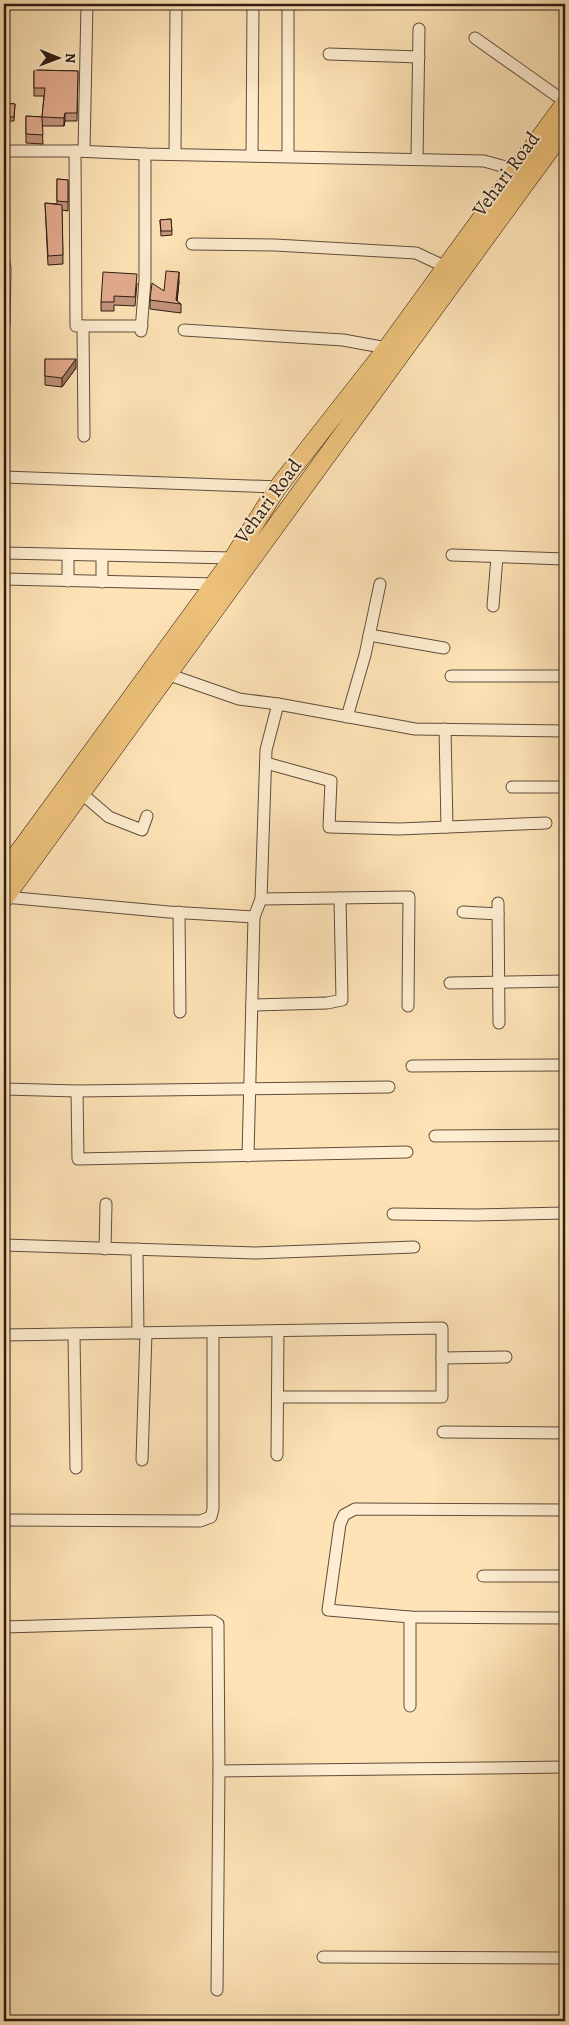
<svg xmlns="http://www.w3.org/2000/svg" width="569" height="2025" font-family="Alegreya,serif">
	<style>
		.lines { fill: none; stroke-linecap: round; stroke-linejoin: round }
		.street-casing { stroke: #604d3c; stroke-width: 13 }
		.primary-casing { stroke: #2c1b13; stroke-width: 19 }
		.street { stroke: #feedd0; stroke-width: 11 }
		.primary { stroke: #eec27b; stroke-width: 18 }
		.wall { fill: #c4947b; stroke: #2c1b13 }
		.shaded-wall { fill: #a07864; stroke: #2c1b13 }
		.building { fill: #e4ac8f; stroke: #2c1b13 }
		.labels { text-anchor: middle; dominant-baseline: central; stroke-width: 4; stroke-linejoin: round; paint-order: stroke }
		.street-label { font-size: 20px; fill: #2c1b13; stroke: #feedd0 }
	</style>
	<rect width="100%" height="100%" fill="#fde3b6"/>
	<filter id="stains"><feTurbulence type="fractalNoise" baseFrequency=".004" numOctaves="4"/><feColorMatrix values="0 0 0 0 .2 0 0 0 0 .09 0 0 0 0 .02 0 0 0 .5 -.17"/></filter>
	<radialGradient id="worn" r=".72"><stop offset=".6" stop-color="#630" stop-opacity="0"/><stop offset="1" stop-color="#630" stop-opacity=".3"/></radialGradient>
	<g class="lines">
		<g class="street-casing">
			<g id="street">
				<path d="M288,4v152"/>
				<path d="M475,38l89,63"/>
				<path d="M329,54l90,3"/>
				<path d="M4,151h71l70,3 339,7 32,9"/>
				<path d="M75,151l1,175h66"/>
				<path d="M84,151l3,-147"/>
				<path d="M175,154l1,-150"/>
				<path d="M252,156l1,-152"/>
				<path d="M417,159l2,-130"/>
				<path d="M192,244l83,1 141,8 30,14"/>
				<path d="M4,263l1,5 -1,57"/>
				<path d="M83,326l1,110"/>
				<path d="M184,330l159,10 44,8"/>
				<path d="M141,331l4,-51v-126"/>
				<path d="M4,477l274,10"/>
				<path d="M4,553l229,5 3,2"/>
				<path d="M68,555v26"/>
				<path d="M452,555l113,4"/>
				<path d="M102,556v26"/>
				<path d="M4,579l212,5"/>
				<path d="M493,606l4,-49"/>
				<path d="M369,635l75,13"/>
				<path d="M167,674l72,25 39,5 137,25 150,2"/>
				<path d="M451,676h114"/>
				<path d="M347,717l18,-62 15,-71"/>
				<path d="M445,729l2,98"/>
				<path d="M266,763l65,18 -2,46 70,2 147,-6"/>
				<path d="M512,787h53"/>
				<path d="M81,793l28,24 33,13 5,-14"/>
				<path d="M5,897l164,15 85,5"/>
				<path d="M261,899l148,-2 -1,109"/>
				<path d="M498,903l1,120"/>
				<path d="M179,912l1,100"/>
				<path d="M463,912l35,2"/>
				<path d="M450,983l115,-2"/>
				<path d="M252,1005l75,-2 15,-3 -2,-102"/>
				<path d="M412,1066l153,-1"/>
				<path d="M4,1089l73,2 312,-4"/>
				<path d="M77,1091l1,68 329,-7"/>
				<path d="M435,1136l130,-1"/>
				<path d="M248,1156l6,-239 7,-18 5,-149 12,-46"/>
				<path d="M393,1214l82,1 90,-2"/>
				<path d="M4,1245l252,8 158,-6"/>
				<path d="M105,1249l1,-45"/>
				<path d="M137,1249l1,84"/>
				<path d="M74,1334l2,134"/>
				<path d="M4,1335l438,-7v69h-164"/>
				<path d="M442,1358l64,-1"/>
				<path d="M443,1432l122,1"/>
				<path d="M277,1455l1,-124"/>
				<path d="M142,1460l4,-127"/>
				<path d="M565,1510l-210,-1 -11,6 -4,9 -12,86 82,7 155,1"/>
				<path d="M4,1520l196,1 11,-4 2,-8v-177"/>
				<path d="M483,1576h82"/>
				<path d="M4,1627l209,-6 5,3 1,147 -2,219"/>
				<path d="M410,1706v-89"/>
				<path d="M219,1771l346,-4"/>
				<path d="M323,1957l242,1"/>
			</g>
		</g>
		<g class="primary-casing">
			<g id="primary">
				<path d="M4,872l229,-314 45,-71 109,-139 178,-245"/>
				<path d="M4,899l561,-770"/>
			</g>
		</g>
		<use href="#street" class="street"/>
		<use href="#primary" class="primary"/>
	</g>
	<g class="wall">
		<path d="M34,70l44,1 -1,50h-12l-1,5h-22l1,18 -17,-1v-27l16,1 2,-21h-10z"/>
		<path d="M4,103l11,1 -1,17h-10z"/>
		<path d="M57,179l11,1v31l-6,-1 1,54 -15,1 -3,-62 12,1z"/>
		<path d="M171,219l1,16 -11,1 -1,-16z"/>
		<path d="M179,281l-2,20 4,3v9l-31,-4v-9z"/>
		<path d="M137,283l-2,23 -21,-1v6h-13v-9z"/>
		<path d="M45,359l31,9 -14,19 -17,-2z"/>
	</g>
	<g class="shaded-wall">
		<path d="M65,113v8l-1,5v-8z"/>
		<path d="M179,272v9l-2,22h-1z"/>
		<path d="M76,359v9l-14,19v-9z"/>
	</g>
	<g class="building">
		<path d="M34,70l44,1 -1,42h-12l-1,5 -22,-1 3,-29h-11z"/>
		<path d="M4,103l11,1 -1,13h-10z"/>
		<path d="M26,116l16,1 1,18 -17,-1z"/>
		<path d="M57,179l11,1v22l-11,-1z"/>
		<path d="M45,203l17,2 1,50 -15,1z"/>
		<path d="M171,219l1,12h-11l-1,-11z"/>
		<path d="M166,271l13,1 -3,28 5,4 -31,-4 2,-17 12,8z"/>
		<path d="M103,272l34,2 -2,23 -21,-1v6h-13z"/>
		<path d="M45,359h31l-14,19 -17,-2z"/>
	</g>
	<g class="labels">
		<g class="street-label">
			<text transform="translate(506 174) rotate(-54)">Vehari Road</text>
			<text transform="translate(268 501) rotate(-54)">Vehari Road</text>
		</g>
	</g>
	<rect width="569" height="2025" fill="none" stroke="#fde3b6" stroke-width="20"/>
	<rect x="5" y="5" width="559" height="2015" fill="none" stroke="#2c1b13" stroke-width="2.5"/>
	<rect x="10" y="10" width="549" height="2005" fill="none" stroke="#2c1b13"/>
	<g transform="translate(58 58) rotate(91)" stroke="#feedd0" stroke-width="4" paint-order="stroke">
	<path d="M0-4L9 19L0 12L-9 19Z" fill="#2c1b13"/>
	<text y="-8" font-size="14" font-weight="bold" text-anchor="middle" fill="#2c1b13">N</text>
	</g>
	<rect width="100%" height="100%" filter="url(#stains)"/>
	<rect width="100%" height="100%" fill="url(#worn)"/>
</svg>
